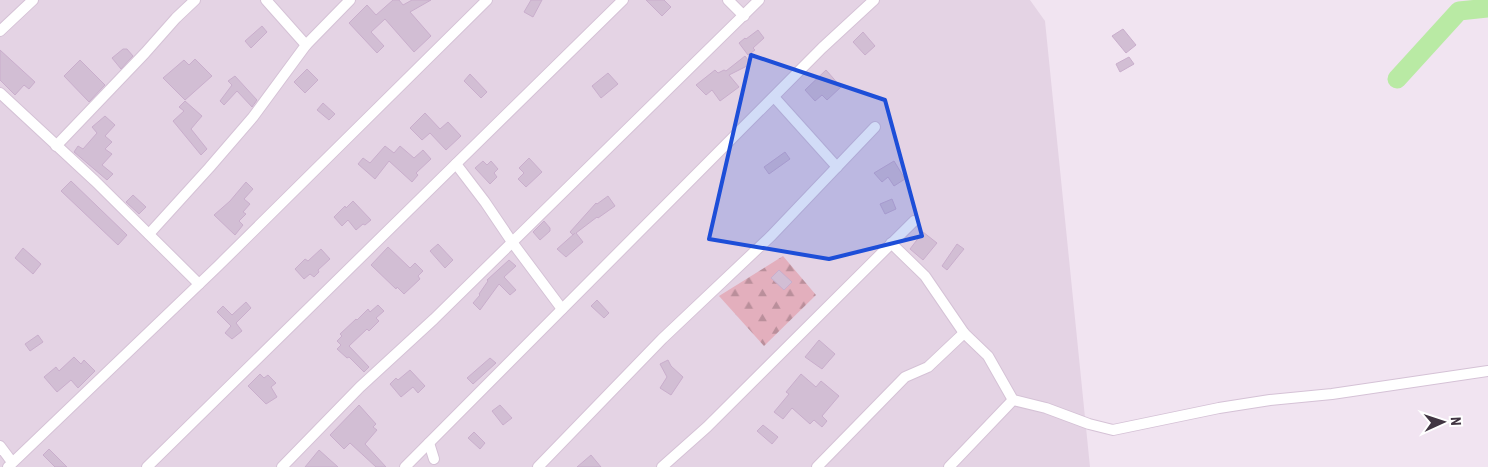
<svg xmlns="http://www.w3.org/2000/svg" width="1488" height="467" font-family="'Roboto Condensed',sans-serif">
	<style>
		.residential { fill: #e4d3e4 }
		.forest { fill: url(#forest-firs) }
		.lines { fill: none; stroke-linecap: round; stroke-linejoin: round }
		.river { stroke: #b9eaa4; stroke-width: 19 }
		.building { fill: #d2bed4; stroke: #c9aecc }
		.minor-casing { stroke: #d5c2d6; stroke-width: 12 }
		.minor { stroke: #fff; stroke-width: 10 }
		.marked { fill: #1d4ed8; fill-opacity: 0.2; stroke: #1d4ed8; stroke-width: 4; stroke-linejoin: round }
	</style>
	<defs>
		<pattern id="forest-firs" width="22" height="20" patternUnits="userSpaceOnUse" patternTransform="scale(1.25)"><rect width="22" height="20" fill="#e3afbd"/><path d="M5 1l3.5 6h-7zM16 11l3.5 6h-7z" fill="#ba8f9b"/></pattern>
	</defs>
	<rect width="100%" height="100%" fill="#f1e4f1"/>
	<path class="residential" d="M0,0h1030l15,21 45,446h-1090z"/>
	<path class="forest" d="M783,256l33,39 -52,51 -45,-50z"/>
	<g class="lines">
		<path class="river" d="M1397,79l62,-68 29,-3"/>
	</g>
	<g class="building">
		<path d="M393,0h6l4,5 9,-5h19l-21,12 21,24 -17,16 -29,-33 -14,13 13,14 -7,7 -28,-30 18,-18 9,10z"/>
		<path d="M531,0h11l-9,17 -9,-5z"/>
		<path d="M646,0h18l7,7 -9,9z"/>
		<path d="M262,26l5,6 -16,16 -6,-7z"/>
		<path d="M1123,29l13,16 -10,8 -14,-17z"/>
		<path d="M758,30l6,8 -11,10 2,2 -7,5 -9,-12 6,-5 1,1z"/>
		<path d="M863,32l12,14 -10,9 -12,-13z"/>
		<path d="M123,49h4l6,7 -12,13 -9,-11z"/>
		<path d="M0,50l35,32 -6,7 -5,-4 -9,10 -15,-15z"/>
		<path d="M745,56l6,8 -22,11 10,12 -19,14 -8,-11 -6,5 -10,-10 19,-15 3,3 6,-3 2,1z"/>
		<path d="M1129,57l5,7 -14,8 -4,-8z"/>
		<path d="M195,59l17,17 -27,24 -22,-22 21,-18 5,5z"/>
		<path d="M80,60l25,25 -16,17 -25,-26z"/>
		<path d="M307,69l11,11 -13,13 -11,-11z"/>
		<path d="M826,70l15,17 -14,13 -5,-5 -7,6 -10,-11z"/>
		<path d="M608,73l10,11 -17,14 -9,-12z"/>
		<path d="M470,74l17,18 -6,6 -17,-17z"/>
		<path d="M235,76l22,24 -5,7 -15,-16 -13,14 -4,-4 12,-16 -4,-4z"/>
		<path d="M185,101l17,15 -11,13 16,20 -6,6 -28,-34 11,-10 -5,-4z"/>
		<path d="M323,103l12,11 -6,6 -12,-10z"/>
		<path d="M425,113l15,16 8,-7 13,14 -15,14 -16,-17 -8,7 -12,-12z"/>
		<path d="M105,116l10,9 -10,11 7,6 -7,7 7,5 -10,11 11,9 -6,6 -33,-28 4,-6 5,3 14,-16 -5,-6z"/>
		<path d="M385,146l9,7 6,-7 14,12 9,-8 8,9 -15,14 2,2 -6,7 -23,-21 -14,18 -17,-15 5,-6 7,5z"/>
		<path d="M785,152l5,7 -21,15 -5,-7z"/>
		<path d="M529,158l13,14 -16,15 -8,-8 6,-6 -5,-5z"/>
		<path d="M483,161l4,4 4,-4 7,8 -4,4 3,4 -7,7 -15,-16z"/>
		<path d="M894,161l11,18 -11,7 -6,-9 -6,5 -8,-9z"/>
		<path d="M71,181l56,54 -9,10 -57,-54z"/>
		<path d="M246,182l7,7 -9,10 6,5 -7,8 3,2 -7,7 4,4 -8,10 -21,-20 16,-14z"/>
		<path d="M133,195l13,12 -7,7 -13,-12z"/>
		<path d="M608,196l7,10 -17,12 -1,-1 -21,16 7,9 -17,15 -9,-8 18,-16 -2,2 -3,-3 26,-29 1,1z"/>
		<path d="M892,199l4,10 -11,5 -5,-10z"/>
		<path d="M353,201l18,19 -6,5 -2,-1 -7,6 -8,-10 -6,6 -8,-9 11,-11 1,2z"/>
		<path d="M544,221l6,7v3l-10,9 -7,-8z"/>
		<path d="M923,232l14,11 -14,17 -13,-11z"/>
		<path d="M438,244l15,16 -8,8 -15,-17z"/>
		<path d="M957,244l7,5 -17,21 -5,-4z"/>
		<path d="M388,247l22,21 5,-5 8,8 -5,5 2,3 -16,15 -7,-7 -1,2 -25,-24z"/>
		<path d="M23,248l18,16 -8,10 -18,-16z"/>
		<path d="M321,249l9,10 -12,11 1,2 -5,5 -4,-3 -6,5 -9,-10 10,-10 3,2z"/>
		<path d="M509,260l7,6 -12,11 12,13 -6,5 -11,-11 -19,26 -7,-7 7,-8 -1,-1 9,-13 -1,-1z"/>
		<path d="M779,270l13,12 -8,8 -13,-12z"/>
		<path d="M597,300l12,13 -5,5 -13,-12z"/>
		<path d="M246,302l5,6 -15,15 6,8 -10,8 -7,-6 6,-7 -14,-14 6,-6 9,9z"/>
		<path d="M378,305l6,6 -8,7 3,3 -10,10 -2,-2 -18,17 20,21 -5,5 -15,-15 -2,1 -10,-9 4,-4 -4,-4 5,-5 -2,-2 16,-15 1,1 11,-11 2,3z"/>
		<path d="M38,335l5,7 -13,9 -5,-7z"/>
		<path d="M819,340l16,14 -13,15 -17,-12z"/>
		<path d="M74,357l7,7 3,-4 11,11 -17,17 -7,-8 -14,12 -13,-15 12,-10 3,4z"/>
		<path d="M490,358l6,5 -23,21 -6,-6z"/>
		<path d="M668,360l3,6 12,11 -12,18 -11,-7 7,-11 -7,-13z"/>
		<path d="M410,370l15,16 -7,7 -5,-6 -12,10 -11,-13 6,-6 2,2z"/>
		<path d="M260,374l4,4 4,-3 8,8 -5,4 6,10 -11,7 -18,-18z"/>
		<path d="M801,374l15,13 5,-6 18,15 -17,20 5,5 -5,6 -8,-7 -4,4 -18,-16 -9,11 -9,-7 15,-18 -3,-2z"/>
		<path d="M359,405l17,19 -3,3 4,3 -12,14 21,23h-10l-26,-24 -6,6 -14,-14z"/>
		<path d="M500,405l12,13 -9,7 -11,-14z"/>
		<path d="M763,425l15,12 -6,7 -15,-13z"/>
		<path d="M474,432l11,11 -5,6 -12,-11z"/>
		<path d="M49,449l18,18h-12l-12,-12z"/>
		<path d="M319,450l19,17h-33z"/>
		<path d="M591,455l10,12h-24z"/>
	</g>
	<g class="lines">
		<g class="minor-casing">
			<g id="minor">
				<path d="M728,0l16,16"/>
				<path d="M0,31l33,-31"/>
				<path d="M306,45l44,-45"/>
				<path d="M0,93l95,88 104,103"/>
				<path d="M774,97l63,70"/>
				<path d="M56,146l89,-93 31,-35 19,-18"/>
				<path d="M456,164l29,38 27,40 50,67"/>
				<path d="M149,234l60,-66 44,-51 53,-72 -40,-45"/>
				<path d="M891,243l34,33 39,57 24,23 25,44"/>
				<path d="M429,443l5,16"/>
				<path d="M0,446l12,16"/>
				<path d="M8,467l210,-201 269,-266"/>
				<path d="M147,467l476,-467"/>
				<path d="M282,467l78,-80 74,-68 325,-319"/>
				<path d="M405,467l417,-419 52,-48"/>
				<path d="M538,467l124,-128 109,-103 104,-109"/>
				<path d="M662,467l45,-40 207,-206"/>
				<path d="M817,467l88,-90 23,-10 36,-34"/>
				<path d="M949,467l64,-67 33,8 43,16 24,6 106,-22 51,-8 62,-6 156,-23"/>
			</g>
		</g>
		<use href="#minor" class="minor"/>
	</g>
	<path class="marked" d="M751,55l134,45 37,136 -93,23 -120,-20z"/>
	<g transform="translate(1443 422) rotate(87)" stroke="#ffffff" stroke-width="4" paint-order="stroke">
	<path d="M0-4L9 19L0 12L-9 19Z" fill="#413542"/>
	<text y="-8" font-size="14" font-weight="bold" text-anchor="middle" fill="#413542">N</text>
	</g>
</svg>
